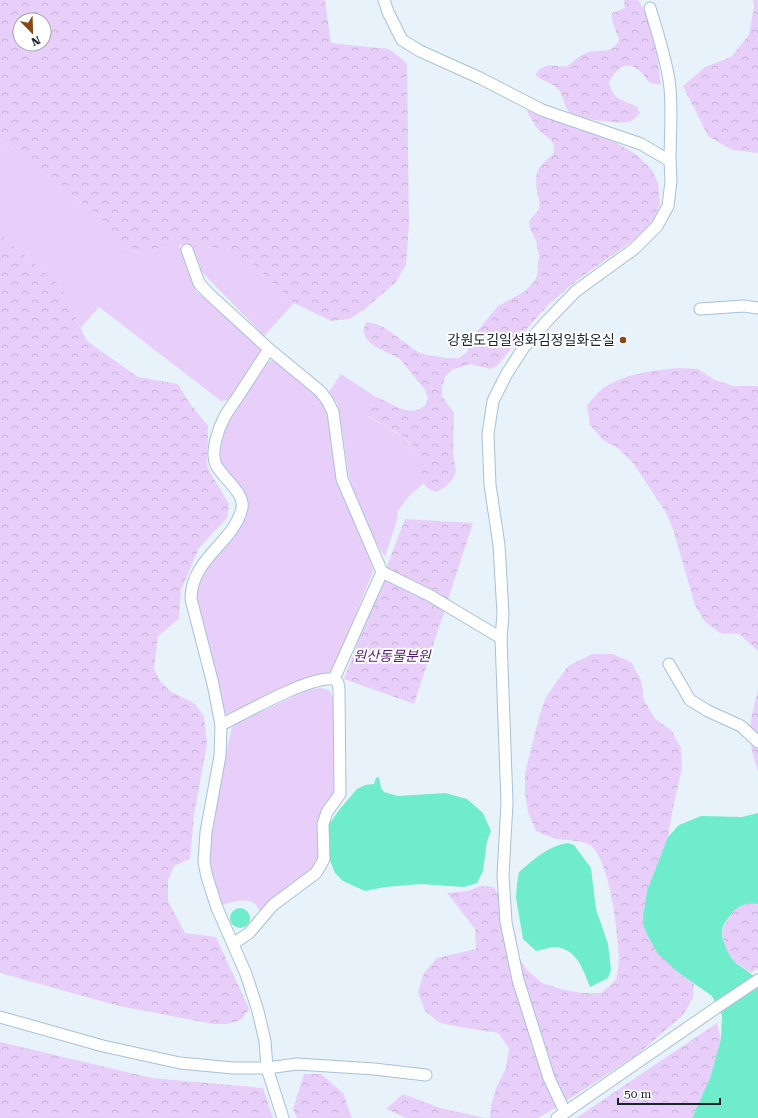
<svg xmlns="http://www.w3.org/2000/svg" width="758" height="1118" font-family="'Roboto Serif','Noto Sans KR',serif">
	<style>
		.green { fill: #e8cffa }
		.forest { fill: url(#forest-crowns); fill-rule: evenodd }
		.water { fill: #6feccc }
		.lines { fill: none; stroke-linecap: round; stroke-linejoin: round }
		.minor-casing { stroke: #a7c1d5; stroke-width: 13 }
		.minor { stroke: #fff; stroke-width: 11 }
		.poi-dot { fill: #894714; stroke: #fff; stroke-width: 1.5 }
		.labels { text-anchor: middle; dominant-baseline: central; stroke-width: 4; stroke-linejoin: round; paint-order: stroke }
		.poi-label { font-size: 14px; fill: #19232a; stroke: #fff; text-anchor: end }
		.park-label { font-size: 14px; font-style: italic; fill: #541673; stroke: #fff }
	</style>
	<defs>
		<pattern id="forest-crowns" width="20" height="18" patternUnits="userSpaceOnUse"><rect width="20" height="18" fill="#e8cffa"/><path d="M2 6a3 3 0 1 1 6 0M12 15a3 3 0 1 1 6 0" fill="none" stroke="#c6b1d6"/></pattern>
	</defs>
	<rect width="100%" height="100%" fill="#e8f2fb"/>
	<g class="green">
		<path d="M0,139l99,77 24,32 19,6 18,-6 19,-3 17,46 63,55 2,6 -2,7 -31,41 -7,1 -122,-94 -18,21 -23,-43 -58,-51z"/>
		<path d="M191,246c16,1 32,1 46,8 22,11 39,32 57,49l-30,33 -64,-66z"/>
		<path d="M272,360l8,2 40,35 8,21 13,66 31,80 1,7 -40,100 -29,8 -78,36 -30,-111 1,-20 42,-60 6,-31c-7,-11 -19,-20 -24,-32 -11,-22 33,-80 46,-98z"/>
		<path d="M341,374l35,23 -9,5 2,15c14,9 41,20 47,36 3,10 3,20 8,30l-16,14 -10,14 -1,9 -12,37 -15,-23 -21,-56 -9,-62 -3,-12 -8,-12z"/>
		<path d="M321,688l8,2 5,10 1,95 -15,60 -4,10 -55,48c-2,-3 -4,-7 -6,-9 -9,-7 -23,-2 -33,1l-14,-47 1,-11 15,-86 8,-34 7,-5 71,-33z"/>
	</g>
	<g class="forest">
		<path d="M0,0h325l6,43 58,6 18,14 2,162 -3,40 -10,17 -30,26 -16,11 -19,2 -37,-18 -41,-39 -17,-10 -19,-6 -38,-3 -19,3 -18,6 -19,-6 -24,-32 -99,-77zM20,20h24v24h-24z"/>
		<path d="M624,0h14c17,26 19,55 23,85 -3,-1 -7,-1 -10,-2 -3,-1 -6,-6 -8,-9 -16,-16 -25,-7 -34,8 4,19 14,17 28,25l3,6c-4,4 -7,8 -12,9 -10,2 -47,-3 -56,-8 -9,-5 -7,-16 -13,-24 -6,-7 -17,-9 -24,-15 11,-15 16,-7 31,-9 7,-2 11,-9 18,-12 13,-7 27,3 35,-14l-7,-20v-7l13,-5z"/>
		<path d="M753,0h5v153l-26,-3 -24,-14 -25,-50 22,-19 26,-10 18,-22 5,-28z"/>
		<path d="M527,111h7l81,31 22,13 15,15 6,13 2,21 -5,13 -13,17 -66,47 -26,22 -19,21 -34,42 -7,3 -20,-5 -18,6 -7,7 -3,10v9l12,17 -1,39 3,20 -4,8 -7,7 -9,5c-2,-1 -6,-2 -8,-4 -12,-9 -7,-33 -18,-45 -13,-14 -35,-19 -48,-33l5,-8 9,-5c14,4 32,21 47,10 2,-1 4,-5 5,-8l-3,-9 -25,-31 -26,-13 -7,-6 -4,-9 3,-9 10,2 9,4 33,24 9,3 20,3h12l8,-6 4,-13 27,-33 26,-14 10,-10 3,-6 2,-21 -3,-14 -6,-13 -1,-7c3,-4 8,-8 10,-12 1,-5 0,-8 -1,-13 -4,-20 -3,-29 15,-41 5,-16 -8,-17 -16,-27 -4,-6 -7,-11 -10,-17z"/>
		<path d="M0,234l60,52 27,55 51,36 40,7 10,17 20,25 -1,41 22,37 -2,14 -28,30 -18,42 -2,29 -21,17 -4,32 6,13 10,10 25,13 9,12 3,28 -13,71 -4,44 -16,7 -6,14v21l17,32 31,4 33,72 -8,11 -14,4h-14l-94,-18 -119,-33z"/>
		<path d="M678,368l20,1 17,11 19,6h24v265l-19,-17 -19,-1 -15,-11 -10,-17 -22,-76 -8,-18 -32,-48 -14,-14 -16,-9 -13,-15 -3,-20c5,-5 10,-12 15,-16 23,-16 50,-18 76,-21z"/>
		<path d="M405,519l68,4 -59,181 -70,-25z"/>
		<path d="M592,654h21l18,8 10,18 3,20 10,18 17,12 10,18 1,20 -9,40 -5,29 -20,51 31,85 15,11 -1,14 -10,17 -45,39 -81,53 -19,11h-48l1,-13 6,-19 9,-18 3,-20 -11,-15 -38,-6 -20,-4 -15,-12 -7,-19 6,-19 13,-15 39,-9 -1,-20 -28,-36 21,-2 12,-5 14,1 4,8 10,39 8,19 11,17 15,13 19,6 20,4h20l15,-13c1,-7 3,-15 3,-22 -1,-24 -9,-97 -28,-112 -9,-7 -28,-5 -38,-8 -6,-2 -12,-5 -17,-7l-8,-19 -3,-19v-20l14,-56 7,-20 22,-31z"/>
		<path d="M758,690v81c-12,-34 -9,-47 0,-81z"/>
		<path d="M750,903l8,1v64l-7,5 -16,-11 -10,-13 -3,-19 10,-17 7,-7z"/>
		<path d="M717,1023l4,16 -11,39 -18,40h-116z"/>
		<path d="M0,1042l152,36 111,10 10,30h-273z"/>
		<path d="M304,1074h17l22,19 9,25h-55l-4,-9z"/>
		<path d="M403,1094l37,14 46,10h-80l-20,-9z"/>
	</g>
	<g class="water">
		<path d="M379,777l2,11 3,4 14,4 47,-3 22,6 16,14 8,18 -4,10 -4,30 -6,12 -13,4 -43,-3 -36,3 -20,4 -22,-10 -8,-8 -6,-15 -3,-29 13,-19 18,-21 8,-4 9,-1 2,-6z"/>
		<path d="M758,813v91c-11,-2 -20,1 -27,10 -3,4 -8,11 -9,16 -1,10 7,27 14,33 8,6 15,10 22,17v138h-66l18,-40 11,-39 1,-24 -10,-19 -33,-23 -21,-19 -10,-18 -4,-9 -1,-10 3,-19 2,-10 20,-51 11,-12 22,-9 41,1z"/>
		<path d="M568,843l6,2 17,23 5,41 12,35 3,26 -3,8 -18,9c-7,-18 -13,-38 -35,-40 -6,0 -13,3 -19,4l-13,-12 -7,-41 1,-15 2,-11c15,-13 29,-26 49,-29z"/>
		<circle cx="240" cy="918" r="10"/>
	</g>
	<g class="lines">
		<g class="minor-casing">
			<g id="minor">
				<path d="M384,0l4,12 14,28 18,11 60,27 62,32 99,34 29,17 1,20 -3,25 -11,20 -23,23 -58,42 -29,30 -23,26 -18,28 -13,26 -5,33 2,51 9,60 4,69 -2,24 6,165 -4,72 3,47 12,58 31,98 16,34"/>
				<path d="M650,8c7,23 15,47 19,72 4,26 1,54 1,81"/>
				<path d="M187,250l12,33 9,10 61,56"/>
				<path d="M700,309l44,-3 14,2"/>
				<path d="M669,664l21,36 18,11 33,15 17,16"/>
				<path d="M221,725c24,-12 88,-49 113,-46l48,-107"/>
				<path d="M233,944l16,-11 24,-28 43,-32 8,-14 -1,-35 4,-12 13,-18 -1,-105 -1,-6 -4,-4"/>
				<path d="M0,1017l103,29 77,17 53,5h34l30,-4 77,5 52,6"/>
				<path d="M283,1118l-16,-50 -2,-27 -7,-30 -12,-37 -29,-66 -10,-31 -3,-15 2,-30 14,-76 1,-31 -8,-41 -22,-85c0,-41 43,-56 51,-91 3,-15 -20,-31 -26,-43 -6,-13 2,-35 8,-47 4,-8 10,-15 15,-23 10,-15 20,-31 30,-46l51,42 7,9 6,12 9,67 40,93 47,23 72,43"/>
				<path d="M557,1118l159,-110 42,-28"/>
			</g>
		</g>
		<use href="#minor" class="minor"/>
	</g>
	<circle class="poi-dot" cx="623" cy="340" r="4"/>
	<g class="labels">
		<g class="poi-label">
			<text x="615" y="340">강원도김일성화김정일화온실</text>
		</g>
		<g class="park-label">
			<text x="392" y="656">원산동물분원</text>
		</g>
	</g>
	<g transform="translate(32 32) rotate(157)"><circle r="19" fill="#ffffff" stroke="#a3a7aa"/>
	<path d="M0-3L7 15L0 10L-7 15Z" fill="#894714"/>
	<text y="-6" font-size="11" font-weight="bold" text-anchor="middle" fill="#19232a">N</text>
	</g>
	<path d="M618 1098v6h102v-6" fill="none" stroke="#19232a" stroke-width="2"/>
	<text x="624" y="1098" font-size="12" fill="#19232a" stroke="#ffffff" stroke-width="3" paint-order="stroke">50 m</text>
</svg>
